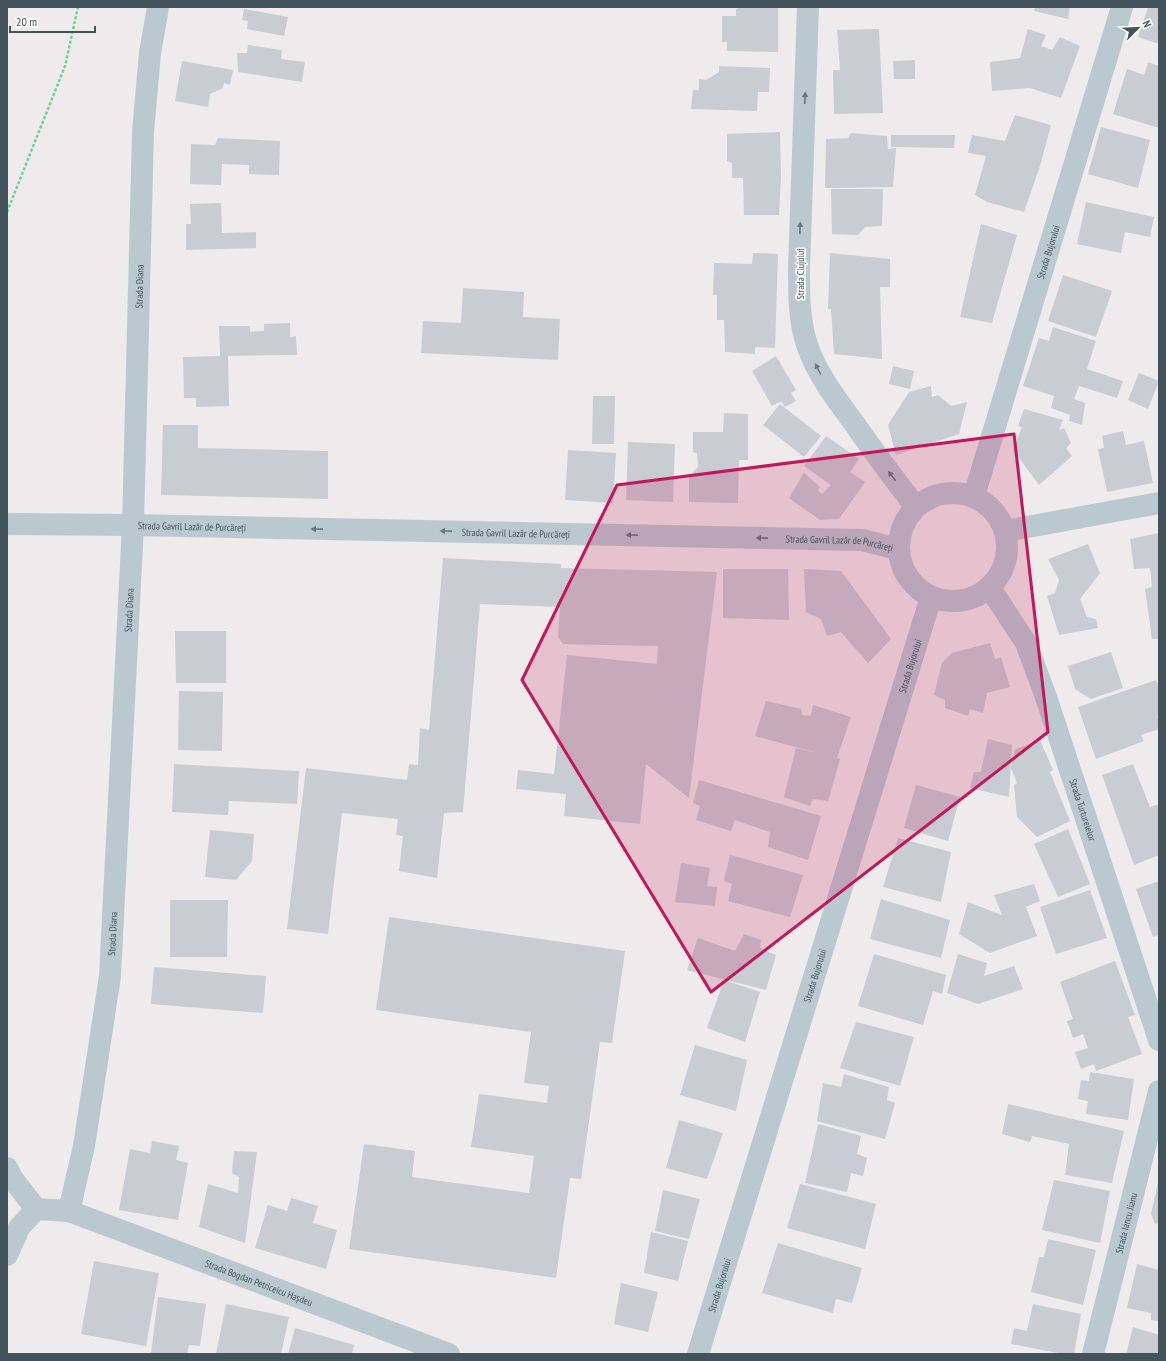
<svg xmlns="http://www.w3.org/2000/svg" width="1166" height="1361" font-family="'PT Sans Narrow',sans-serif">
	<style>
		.building { fill: #c7cdd2 }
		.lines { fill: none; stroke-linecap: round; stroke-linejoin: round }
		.path { stroke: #68d491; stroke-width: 2.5; stroke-dasharray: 3 2; stroke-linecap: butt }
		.minor { stroke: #bac9d0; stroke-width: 22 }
		.oneway { fill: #66767e }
		.marked { fill: #c2185b; fill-opacity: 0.2; stroke: #c2185b; stroke-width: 3; stroke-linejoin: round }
		.labels { text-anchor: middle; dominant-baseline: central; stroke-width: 3.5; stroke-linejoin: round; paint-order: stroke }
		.street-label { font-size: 10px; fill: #42535b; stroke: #fff }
	</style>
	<rect width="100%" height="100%" fill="#efebec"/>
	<g class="building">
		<path d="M740,7h38v45l-51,-1v-9h-5v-26h14v-7z"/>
		<path d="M1035,7h35l-2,12 -34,-8z"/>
		<path d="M1148,7h11v37l-21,-7z"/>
		<path d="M244,9l44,8 -4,19 -37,-7 1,-8 -6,-1z"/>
		<path d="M879,29l4,84 -49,1 -1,-44h7l-3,-40z"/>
		<path d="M1028,29l18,6 -5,11 11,4 8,-13 20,9 -19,52 -31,-10 -38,3 -2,-29 30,-4z"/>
		<path d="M248,45l34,5 -1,9 24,3 -3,20 -64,-10 -1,-19h10z"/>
		<path d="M915,60v19h-21l-1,-18z"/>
		<path d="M182,61l51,9 -3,15 -6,-2 -1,5 -13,6 -2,13 -33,-6z"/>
		<path d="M1148,62l11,4v62l-46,-14 14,-45 17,6z"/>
		<path d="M719,66l51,2 -1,24h-11l-1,19 -66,-2 2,-19h6v-11l7,1 13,-8z"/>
		<path d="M1015,115l36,10 -11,41 -16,46 -37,-10 -12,-7 11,-39 -18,-3 4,-18 33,6z"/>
		<path d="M1101,127l49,13 -12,48 -50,-14z"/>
		<path d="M780,132l1,45 -2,38h-35l-1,-37h-11v-15l-5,-2v-27z"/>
		<path d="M851,133l36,3 1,13 8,-1 -3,39 -68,1 1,-49 22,-1z"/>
		<path d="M891,135h64l-1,13 -63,-1z"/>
		<path d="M218,138l62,3 -1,34 -30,-1v-9l-27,-1 -1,21 -31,-1 1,-40 24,1z"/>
		<path d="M831,189h52l-1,37 -17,1 -7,8 -26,-1z"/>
		<path d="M1086,202l68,15 -4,20 -25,-5 -4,21 -44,-9z"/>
		<path d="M221,203l1,30 34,-1v16l-70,2v-26h5l-1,-20z"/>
		<path d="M981,224l36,11 -25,88 -32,-6z"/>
		<path d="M753,253l25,1 -3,94 -20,-1v7l-30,-2 -1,-32h-7v-25h-4l1,-32 38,1z"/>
		<path d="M830,253l60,6v28h-10l2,72 -48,-5 -3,-45h-3z"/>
		<path d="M1063,275l49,16 -16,46 -48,-16z"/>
		<path d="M463,288l61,4 -1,25 37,2 -2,41 -137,-7 2,-32 38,2z"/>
		<path d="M290,323v14l6,-1 1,19 -69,1 1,50 -33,1v-9h-12l-1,-41 37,-1 -1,-30h31v6l14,-1v-7z"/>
		<path d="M1053,327l43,14 -9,28 36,12 -6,17 -38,-12 -5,13 11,4 -3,22 -13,-4 1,-6 -19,-7 3,-12 -31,-10 16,-48 10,3z"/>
		<path d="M776,356l20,34 -5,3 5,8 -11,6 -4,-6 -9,5 -20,-35z"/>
		<path d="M893,366l21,5 -4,18 -21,-5z"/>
		<path d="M1139,373l20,8 -11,28 -20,-9z"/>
		<path d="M931,386l1,11 6,-2 13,11 16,-4 -8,32 -63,21 -8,-30 21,-33z"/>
		<path d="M593,396h22l-1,48h-22z"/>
		<path d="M780,404l41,32 -17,21 -41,-32z"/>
		<path d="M1024,409l39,11 -4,10 5,-2 7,15 -5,5 6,8 -33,29 -26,-35 9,-23 -4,-1z"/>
		<path d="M724,413l24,1v46h-9l-1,43 -49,-1v-26l9,-9 -1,-14 -4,-1v-20h30z"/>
		<path d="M163,425h35v23l130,3v48l-167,-4z"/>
		<path d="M1123,431l3,14 18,-4 9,42 -46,9 -9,-43 6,-1 -2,-12z"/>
		<path d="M826,436l33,23 -9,13 15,10 -26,37 -19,1 -31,-22 15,-25 16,14 -2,3 4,4 9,-9 -27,-19z"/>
		<path d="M628,442l47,2 -2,58 -47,-2z"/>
		<path d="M568,450l48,3 -3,50 -48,-3z"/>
		<path d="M1159,533v106h-7l-7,-50 7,-2 -2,-19 -16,1 -4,-30z"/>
		<path d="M1088,544l12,29 -20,26 7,18 9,2 2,9 -39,7 -12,-39 8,-3 4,-13 -11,-21z"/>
		<path d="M443,558l118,6v4l156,4 -28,226 -43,-34 -6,60 -76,-8 2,-22 -50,-5 2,-19 36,4 13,-119 90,9 1,-18 -95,-2 -5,-7 2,-30 -80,-3 -17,208 -19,1 -7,65 -38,-7 4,-35 -7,-1 2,-16 -56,-6 -14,121 -41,-5 19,-161 101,12 2,-16 9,1 2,-37 9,2z"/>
		<path d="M723,569h65l1,51 -66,-2z"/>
		<path d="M804,569l37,2 50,68 -23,24 -27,-31 -14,4 -6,-17 -15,-7z"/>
		<path d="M175,631h51v52h-50z"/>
		<path d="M990,643l5,16 6,-2 9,30 -23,6 -4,20 -13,-4 -2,7 -23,-8v-8l-11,-5 8,-32 10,-10z"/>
		<path d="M1111,652l12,36 -32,11 -16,-10 -7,-23z"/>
		<path d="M1156,680l3,7v29h-2l2,4v9l-18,6 3,6 -48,18 -18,-52z"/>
		<path d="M179,691l44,1 -1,59 -44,-1z"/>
		<path d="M766,701l35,8 1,6 9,1 2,-11 38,12 -14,41 3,1 -12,42 -15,-2 -3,7 -26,-9 12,-49 26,6 -67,-18z"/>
		<path d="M988,739l24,6 -3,52 -39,-9 4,-16h7z"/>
		<path d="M1040,740l13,30 -3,2 20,49 -33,16 -20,-20 -3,-32 3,-2 -6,-15 3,-17 2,-2z"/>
		<path d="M174,764l125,7 -2,33 -68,-3 -1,14 -56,-3z"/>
		<path d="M1133,764l17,43 9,-3v51l-25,10 -32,-90z"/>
		<path d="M699,780l122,36 -13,44 -40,-13 2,-15 -35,-12 -4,11 -35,-11 4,-14 -7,-3z"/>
		<path d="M916,785l44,12 -12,44 -44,-13z"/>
		<path d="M1068,829l22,55 -32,13 -24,-53z"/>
		<path d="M210,830l44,4 -2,27 -16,19 -31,-3z"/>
		<path d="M898,838l53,14 -10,50 -58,-15z"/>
		<path d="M730,855l73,20 -13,42 -62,-16 4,-17 -8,-3z"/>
		<path d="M681,863l29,5 -3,18 10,1 -2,19 -40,-4z"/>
		<path d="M1159,881v54l-6,2 -17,-48z"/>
		<path d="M1034,884l6,17 -14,6 11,29 -47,17 -31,-19 9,-32 34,13 -8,-20z"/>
		<path d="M1090,890l17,48 -51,16 -16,-47z"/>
		<path d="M881,899l69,21 -9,38 -71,-19z"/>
		<path d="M170,900h58l-1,57h-57z"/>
		<path d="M389,917l236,34 -13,92 -12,-1 -19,137 -11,-1 -14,100 -207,-29 15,-105 51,7 -3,26 117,16 5,-37 -63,-9 8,-53 68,9 2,-17 -25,-3 7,-51 -155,-22z"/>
		<path d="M744,934l17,6 -1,8 16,7 -10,35 -79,-20 11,-32 37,13z"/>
		<path d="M874,954l72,21 -4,19 -9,-3 -10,34 -65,-19z"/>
		<path d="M958,954l29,9 -3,13 30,-10 9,23 -45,15 -31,-11z"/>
		<path d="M1115,961l20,54 -7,2 14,37 -46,17 -2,-7 -13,5 -6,-17 13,-4 -5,-14 -10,4 -6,-17 6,-2 -13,-37z"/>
		<path d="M154,967l112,9 -3,37 -112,-9z"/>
		<path d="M724,980l36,12 -15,50 -38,-14z"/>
		<path d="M856,1022l58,15 -14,49 -60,-18z"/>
		<path d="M695,1045l52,15 -11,51 -56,-16z"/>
		<path d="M1090,1072l44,7 -6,41 -42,-6 2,-13 -10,-2 3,-19 8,1z"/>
		<path d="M844,1074l45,13 -2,13 8,3 -10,36 -68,-18 6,-38 18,4z"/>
		<path d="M1008,1104l116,27 -12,52 -47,-8 4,-31 -37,-8 -2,6 -28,-8z"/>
		<path d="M679,1120l44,13 -16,46 -41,-11z"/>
		<path d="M818,1124l43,12 -4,18 10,4 -4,18 -12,-3 -4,19 -42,-9z"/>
		<path d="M152,1141l27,5 -3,14 12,3 -10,57 -59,-10 11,-61 20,4z"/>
		<path d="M234,1151l23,1 -12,91 -46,-16 9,-43 30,9 1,-16 -7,-4z"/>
		<path d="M1054,1180l56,11 -10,52 -58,-13z"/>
		<path d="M1158,1182l1,41 -4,1 -4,-10z"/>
		<path d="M800,1184l76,20 -11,45 -78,-21z"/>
		<path d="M663,1190l37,9 -11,40 -34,-8z"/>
		<path d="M291,1198l27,8 -5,17 24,7 -11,39 -71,-21 13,-43 19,6z"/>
		<path d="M651,1232l37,9 -10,40 -34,-8z"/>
		<path d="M1048,1239l48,11 -13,55 -52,-13 8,-35h5z"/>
		<path d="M778,1243l84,25 -10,35 -16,-4 -3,14 -71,-20z"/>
		<path d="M94,1261l65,12 -13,73 -65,-12z"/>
		<path d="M1137,1264l22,6v51l-8,-1v-7l-24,-5z"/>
		<path d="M621,1283l37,9 -10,40 -34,-8z"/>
		<path d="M158,1297l48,7 -6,42 -11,-1 -2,9h-36z"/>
		<path d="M226,1304l63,13 -8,37h-65z"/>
		<path d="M1033,1304l48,10 -7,40h-10l-53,-10 3,-16 13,3z"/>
		<path d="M1133,1327l26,8v19h-33z"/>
		<path d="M295,1328l59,17 -2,9h-64z"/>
	</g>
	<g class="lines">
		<path class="path" d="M7,212l58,-146 13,-59"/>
		<g class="minor">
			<path d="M808,7l-9,262c0,26 0,51 8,76 10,29 29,54 47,78 20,29 40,56 62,84"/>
			<circle cx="953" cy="547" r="54"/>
			<path id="s1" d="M974,496l148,-489"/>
			<path id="s2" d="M7,524l126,1 729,15 36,9"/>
			<path d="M1005,531l154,-28"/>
			<path id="s3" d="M990,588l36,55 20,54 113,343"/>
			<path d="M7,1168l5,10 24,31"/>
			<path id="s4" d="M69,1211l15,-65 26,-170 23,-451 10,-393 7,-79 8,-46"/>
			<path id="s5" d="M7,1255l12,-27 17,-19 33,2 380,143"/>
			<path id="s6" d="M698,1354l233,-757"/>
			<path id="s7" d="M1093,1354l66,-263"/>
		</g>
	</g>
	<defs><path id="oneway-solid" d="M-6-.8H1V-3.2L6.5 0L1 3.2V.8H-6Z"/></defs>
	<g class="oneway">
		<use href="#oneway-solid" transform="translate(805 98) rotate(-88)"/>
		<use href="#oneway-solid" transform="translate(800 228) rotate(-88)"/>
		<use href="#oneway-solid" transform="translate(818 369) rotate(-118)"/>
		<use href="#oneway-solid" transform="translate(892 476) rotate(-128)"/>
		<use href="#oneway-solid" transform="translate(317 529) rotate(-179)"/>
		<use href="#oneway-solid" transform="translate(446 531) rotate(-179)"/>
		<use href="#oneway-solid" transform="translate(632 535) rotate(-179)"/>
		<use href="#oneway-solid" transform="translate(762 538) rotate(-179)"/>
	</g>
	<path class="marked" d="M1014,434l34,298 -337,260 -189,-312 95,-195z"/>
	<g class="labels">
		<g class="street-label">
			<text stroke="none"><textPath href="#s1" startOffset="255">Strada Bujorului</textPath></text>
			<text transform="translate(800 274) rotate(-90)">Strada Clujului</text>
			<text stroke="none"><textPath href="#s4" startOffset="929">Strada Diana</textPath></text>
			<text stroke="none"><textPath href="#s2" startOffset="185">Strada Gavril Lazăr de Purcăreți</textPath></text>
			<text stroke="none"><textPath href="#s2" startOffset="509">Strada Gavril Lazăr de Purcăreți</textPath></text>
			<text stroke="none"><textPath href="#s2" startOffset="833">Strada Gavril Lazăr de Purcăreți</textPath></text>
			<text stroke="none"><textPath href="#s4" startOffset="605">Strada Diana</textPath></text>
			<text stroke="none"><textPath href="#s6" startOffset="720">Strada Bujorului</textPath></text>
			<text stroke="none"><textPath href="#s3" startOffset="242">Strada Turturelelor</textPath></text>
			<text stroke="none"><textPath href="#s4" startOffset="281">Strada Diana</textPath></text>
			<text stroke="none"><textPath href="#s6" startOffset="396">Strada Bujorului</textPath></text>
			<text stroke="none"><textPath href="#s7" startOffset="135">Strada Iancu Jianu</textPath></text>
			<text stroke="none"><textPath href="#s5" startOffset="291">Strada Bogdan Petriceicu Hașdeu</textPath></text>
			<text stroke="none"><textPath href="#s6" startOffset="72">Strada Bujorului</textPath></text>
		</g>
	</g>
	<rect width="1166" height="1361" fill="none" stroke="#42535b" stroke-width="16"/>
	<g transform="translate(1138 28) rotate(66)" stroke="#ffffff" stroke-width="3" paint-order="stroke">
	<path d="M0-3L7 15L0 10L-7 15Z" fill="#42535b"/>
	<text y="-6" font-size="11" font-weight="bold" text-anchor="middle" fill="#42535b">N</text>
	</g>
	<path d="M10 26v6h85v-6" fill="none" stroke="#42535b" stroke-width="2"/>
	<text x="16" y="26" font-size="12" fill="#42535b" stroke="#ffffff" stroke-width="3" paint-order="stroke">20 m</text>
</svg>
